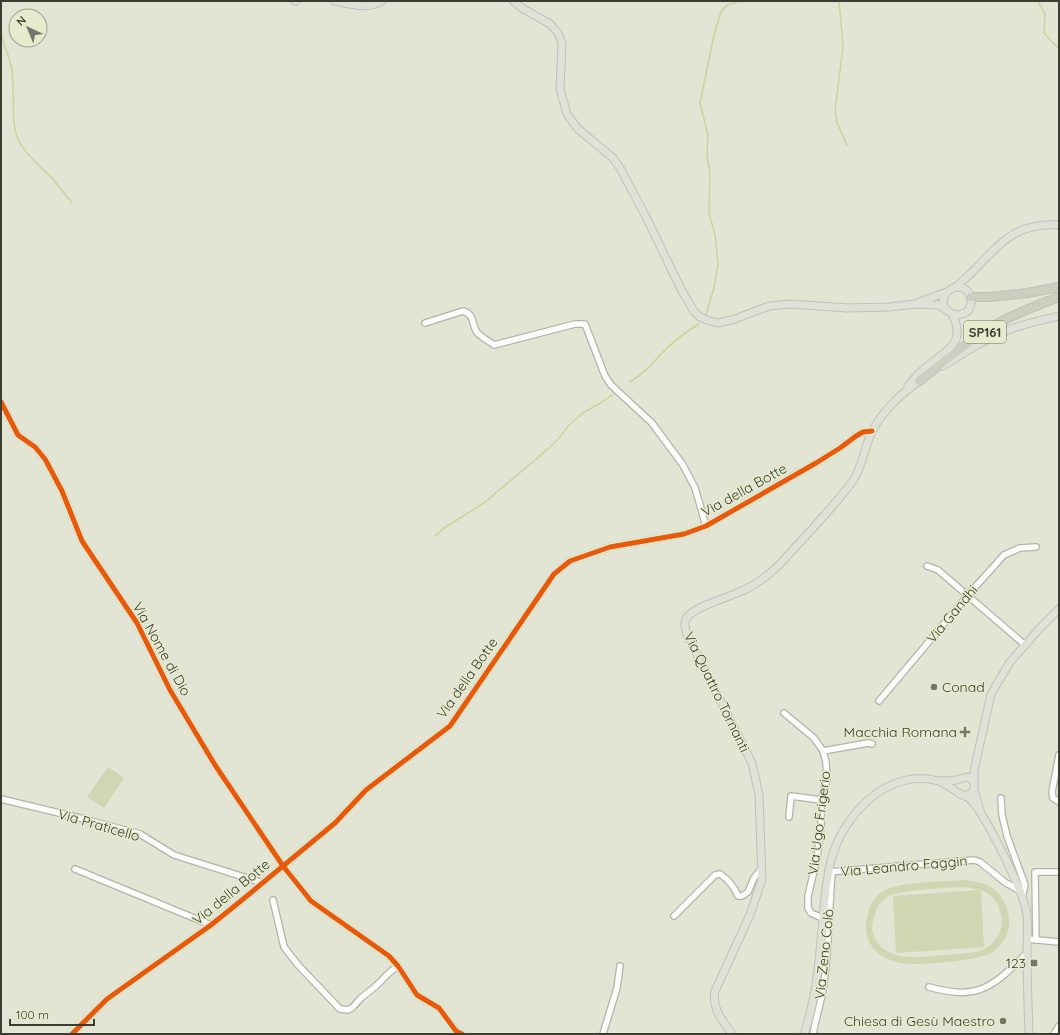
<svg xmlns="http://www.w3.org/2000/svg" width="1060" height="1035" font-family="Quicksand,sans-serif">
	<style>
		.green { fill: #d0d5b2; fill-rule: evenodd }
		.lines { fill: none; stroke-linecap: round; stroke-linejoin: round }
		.stream { stroke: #ccd398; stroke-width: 1.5 }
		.minor-casing { stroke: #b3b4a8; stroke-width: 8 }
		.major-casing { stroke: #bfc0b8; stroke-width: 9 }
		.highway-casing { stroke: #bfc0b8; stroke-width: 10 }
		.minor { stroke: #fbfbf9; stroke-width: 5.5 }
		.major { stroke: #dfe1d7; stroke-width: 7 }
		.highway { stroke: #cdcec0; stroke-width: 8 }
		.cycleway-casing { stroke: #e6ebcd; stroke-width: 8 }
		.cycleway { stroke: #e8590c; stroke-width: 5 }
		.poi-dot { fill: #75776a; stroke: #e6ebcd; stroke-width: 1.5 }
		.labels { text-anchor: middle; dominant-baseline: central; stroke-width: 3; stroke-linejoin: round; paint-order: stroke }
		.shield { fill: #e6ebcd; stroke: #6e7160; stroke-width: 1 }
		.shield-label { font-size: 13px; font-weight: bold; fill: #3b3d31 }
		.street-label { font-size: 14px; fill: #3b3d31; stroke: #e6ebcd }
		.poi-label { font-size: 14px; fill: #3b3d31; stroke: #e6ebcd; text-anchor: end }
	</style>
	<rect width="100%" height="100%" fill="#e2e4d4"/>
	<g class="green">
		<path d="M108,767l16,11 -20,30 -17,-11z"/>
		<path d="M965,880c10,2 20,2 29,9 9,7 16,22 15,35 0,10 -8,22 -16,28 -10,8 -63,12 -78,12 -31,1 -57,-18 -47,-51 2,-9 8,-18 16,-22 16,-10 61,-9 81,-11zM965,887l15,3 -87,6 3,57 88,-6 -3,-57c13,6 17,11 20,25 2,10 0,17 -6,25 -2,2 -4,5 -6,6 -11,9 -31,7 -44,9 -12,1 -24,3 -36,2 -23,-1 -43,-16 -35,-40 2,-8 6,-16 13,-20 12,-8 61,-9 78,-10z"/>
	</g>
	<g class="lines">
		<g class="stream">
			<path d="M839,1l4,45 -8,65 2,12 10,22"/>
			<path d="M1038,1l7,13 -1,19 15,16"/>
			<path d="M1,30c1,12 7,23 10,35 6,24 -3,58 9,78 7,13 20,23 31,34 7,8 14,17 21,26"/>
			<path d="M706,314l8,-26 4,-24 -3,-29 -6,-22 1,-41 -3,-17 1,-20 -8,-32 14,-68 7,-23 5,-6 13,-5"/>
			<path d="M630,382c13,-8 22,-18 32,-29 10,-10 25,-22 37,-29"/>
			<path d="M435,536l9,-8 40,-25 65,-55 11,-11 9,-12 15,-13 15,-8 16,-11"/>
		</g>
		<g class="minor-casing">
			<g id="minor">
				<path d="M425,323l38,-12c11,3 9,12 13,20 4,6 13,10 18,14l81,-21h10l20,52 6,9 41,38 31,42 12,23 11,38"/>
				<path d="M1,402l17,33 17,12 10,12 17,32 20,50 55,82 33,67 45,75 68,101 28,35 78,55 9,10 19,29 22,13 17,23 6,3"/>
				<path d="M927,566l11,4 87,75"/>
				<path d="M879,701l89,-106 36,-40 16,-7 16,-1"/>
				<path d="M784,713l30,25 9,13 3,11 1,18 -6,20v25l-4,33 -9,38v12l3,5 11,5"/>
				<path d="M823,751l45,-8 4,1"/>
				<path d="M1059,755l-7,37 1,6 6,4"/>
				<path d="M1001,798l1,17 5,21 18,49 -3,13"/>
				<path d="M1,799l79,19 60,16 34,21 89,28"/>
				<path d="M789,817l2,-21 30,4"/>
				<path d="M75,869l136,56"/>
				<path d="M828,872l146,-12 6,2 26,21 13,7"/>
				<path d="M273,900l11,47 14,18 42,44 8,1 4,-2 9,-10 15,-12 14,-14 8,-6"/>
				<path d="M674,916l41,-41 5,-1c9,6 14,12 18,22h4l6,-4 6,-14 7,-9"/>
				<path d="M1027,939l32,3"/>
				<path d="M1036,940l-1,-68h24"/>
				<path d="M929,987c49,14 64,0 98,-34"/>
				<path d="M72,1034l35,-35 104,-74 31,-25 93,-77 31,-33 84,-64 104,-152 16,-13 40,-14 74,-13 22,-8 110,-63 24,-15 16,-12 7,-4 9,-1"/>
				<path d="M603,1034l14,-46 3,-22"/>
				<path d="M813,1034c3,-17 9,-34 11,-51 5,-37 5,-74 8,-110"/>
				<path d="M1054,1034l5,-8"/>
			</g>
		</g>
		<g class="major-casing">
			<g id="major">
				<path d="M295,1h1"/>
				<path d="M334,1c16,3 34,9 48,0"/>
				<path d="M513,1l9,7 28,16 8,9 4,10 -2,46 7,25 11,15 35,29 7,10 25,47 36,74 12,21 7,7 7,3 10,3 15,-3 37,-14 21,-2 58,4 42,-1 25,-3 23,1 8,4"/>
				<path d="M956,287c14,0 19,13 12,24 -12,9 -30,0 -23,-16 3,-6 8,-6 12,-9 3,-2 6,-6 9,-8 31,-29 44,-56 93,-53"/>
				<path d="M919,302l28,-10"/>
				<path d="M943,366c22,-14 44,-28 68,-37 16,-6 32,-9 48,-13"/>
				<path d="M908,386c7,-9 14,-16 22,-22 20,-15 36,-23 22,-50"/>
				<path d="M940,781c5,0 11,0 16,-1 8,-2 12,-6 18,2"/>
				<path d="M974,790l6,20"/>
				<path d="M965,796l7,-3 2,-5v-17l17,-77 19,-32 31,-35 18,-18"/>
				<path d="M732,1034c-9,-13 -21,-26 -17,-43l35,-76 12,-36 -3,-84 -7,-32 -63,-124c-3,-8 -7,-16 -1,-23 10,-11 43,-19 58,-27 12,-6 24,-15 34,-25 11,-12 22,-24 33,-36 14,-16 29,-31 41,-49 8,-13 10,-28 16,-43 8,-21 34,-46 53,-57"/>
				<path d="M804,1034c14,-40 16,-85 20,-127 3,-28 5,-54 21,-79 20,-32 54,-58 94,-47 8,3 15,9 21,13 2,1 4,1 6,2 16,9 55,92 60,113 3,12 1,26 1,39 0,29 1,57 2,86"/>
			</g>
		</g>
		<g class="highway-casing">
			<g id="highway">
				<path d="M971,297h18l38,-4 32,-6"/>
				<path d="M919,381c25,-19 50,-41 78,-57 19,-11 41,-19 62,-27"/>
			</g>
		</g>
		<use href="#minor" class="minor"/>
		<use href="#major" class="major"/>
		<use href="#highway" class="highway"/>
		<g class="cycleway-casing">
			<g id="cycleway">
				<path d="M1,402l17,33 17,12 10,12 17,32 20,50 55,82 33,67 45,75 68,101 28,35 78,55 9,10 19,29 22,13 17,23 6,3"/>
				<path d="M72,1034l35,-35 104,-74 31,-25 93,-77 31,-33 84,-64 104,-152 16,-13 40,-14 74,-13 22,-8 110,-63 24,-15 16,-12 7,-4 9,-1"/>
			</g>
		</g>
		<use href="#cycleway" class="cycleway"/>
	</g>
	<g class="poi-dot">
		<circle cx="934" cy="687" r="4"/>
		<path d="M963 726h4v4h4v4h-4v4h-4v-4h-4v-4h4z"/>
		<rect x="1030" y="959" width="8" height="8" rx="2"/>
		<circle cx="1003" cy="1021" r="4"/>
	</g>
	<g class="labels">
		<rect class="shield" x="964" y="321" width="42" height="22" rx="3"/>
		<g class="shield-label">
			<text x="985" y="332">SP161</text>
		</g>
		<g class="street-label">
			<text transform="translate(744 490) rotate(-29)">Via della Botte</text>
			<text transform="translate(952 614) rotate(-50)">Via Gandhi</text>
			<text transform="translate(162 649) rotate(61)">Via Nome di Dio</text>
			<text transform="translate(467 678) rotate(-55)">Via della Botte</text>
			<text transform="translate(717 692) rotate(64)">Via Quattro Tornanti</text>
			<text transform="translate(819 823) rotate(-83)">Via Ugo Frigerio</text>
			<text transform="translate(99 825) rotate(16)">Via Praticello</text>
			<text transform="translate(904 866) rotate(-5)">Via Leandro Faggin</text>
			<text transform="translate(231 892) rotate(-39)">Via della Botte</text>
			<text transform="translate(824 954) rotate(-84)">Via Zeno Colò</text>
		</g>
		<g class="poi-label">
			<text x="942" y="687" text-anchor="start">Conad</text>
			<text x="957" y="732">Macchia Romana</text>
			<text x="1026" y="963">123</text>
			<text x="995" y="1021">Chiesa di Gesù Maestro</text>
		</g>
	</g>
	<rect width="1060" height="1035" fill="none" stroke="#3b3d31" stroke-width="4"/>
	<g transform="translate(28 28) rotate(316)"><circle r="19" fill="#e6ebcd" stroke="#a2a58f"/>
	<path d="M0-3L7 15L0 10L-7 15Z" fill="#75776a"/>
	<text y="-6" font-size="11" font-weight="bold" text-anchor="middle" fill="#3b3d31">N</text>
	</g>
	<path d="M10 1019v6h84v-6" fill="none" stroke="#3b3d31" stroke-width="2"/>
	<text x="16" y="1019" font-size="12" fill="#3b3d31" stroke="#e6ebcd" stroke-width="3" paint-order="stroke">100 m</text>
</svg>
